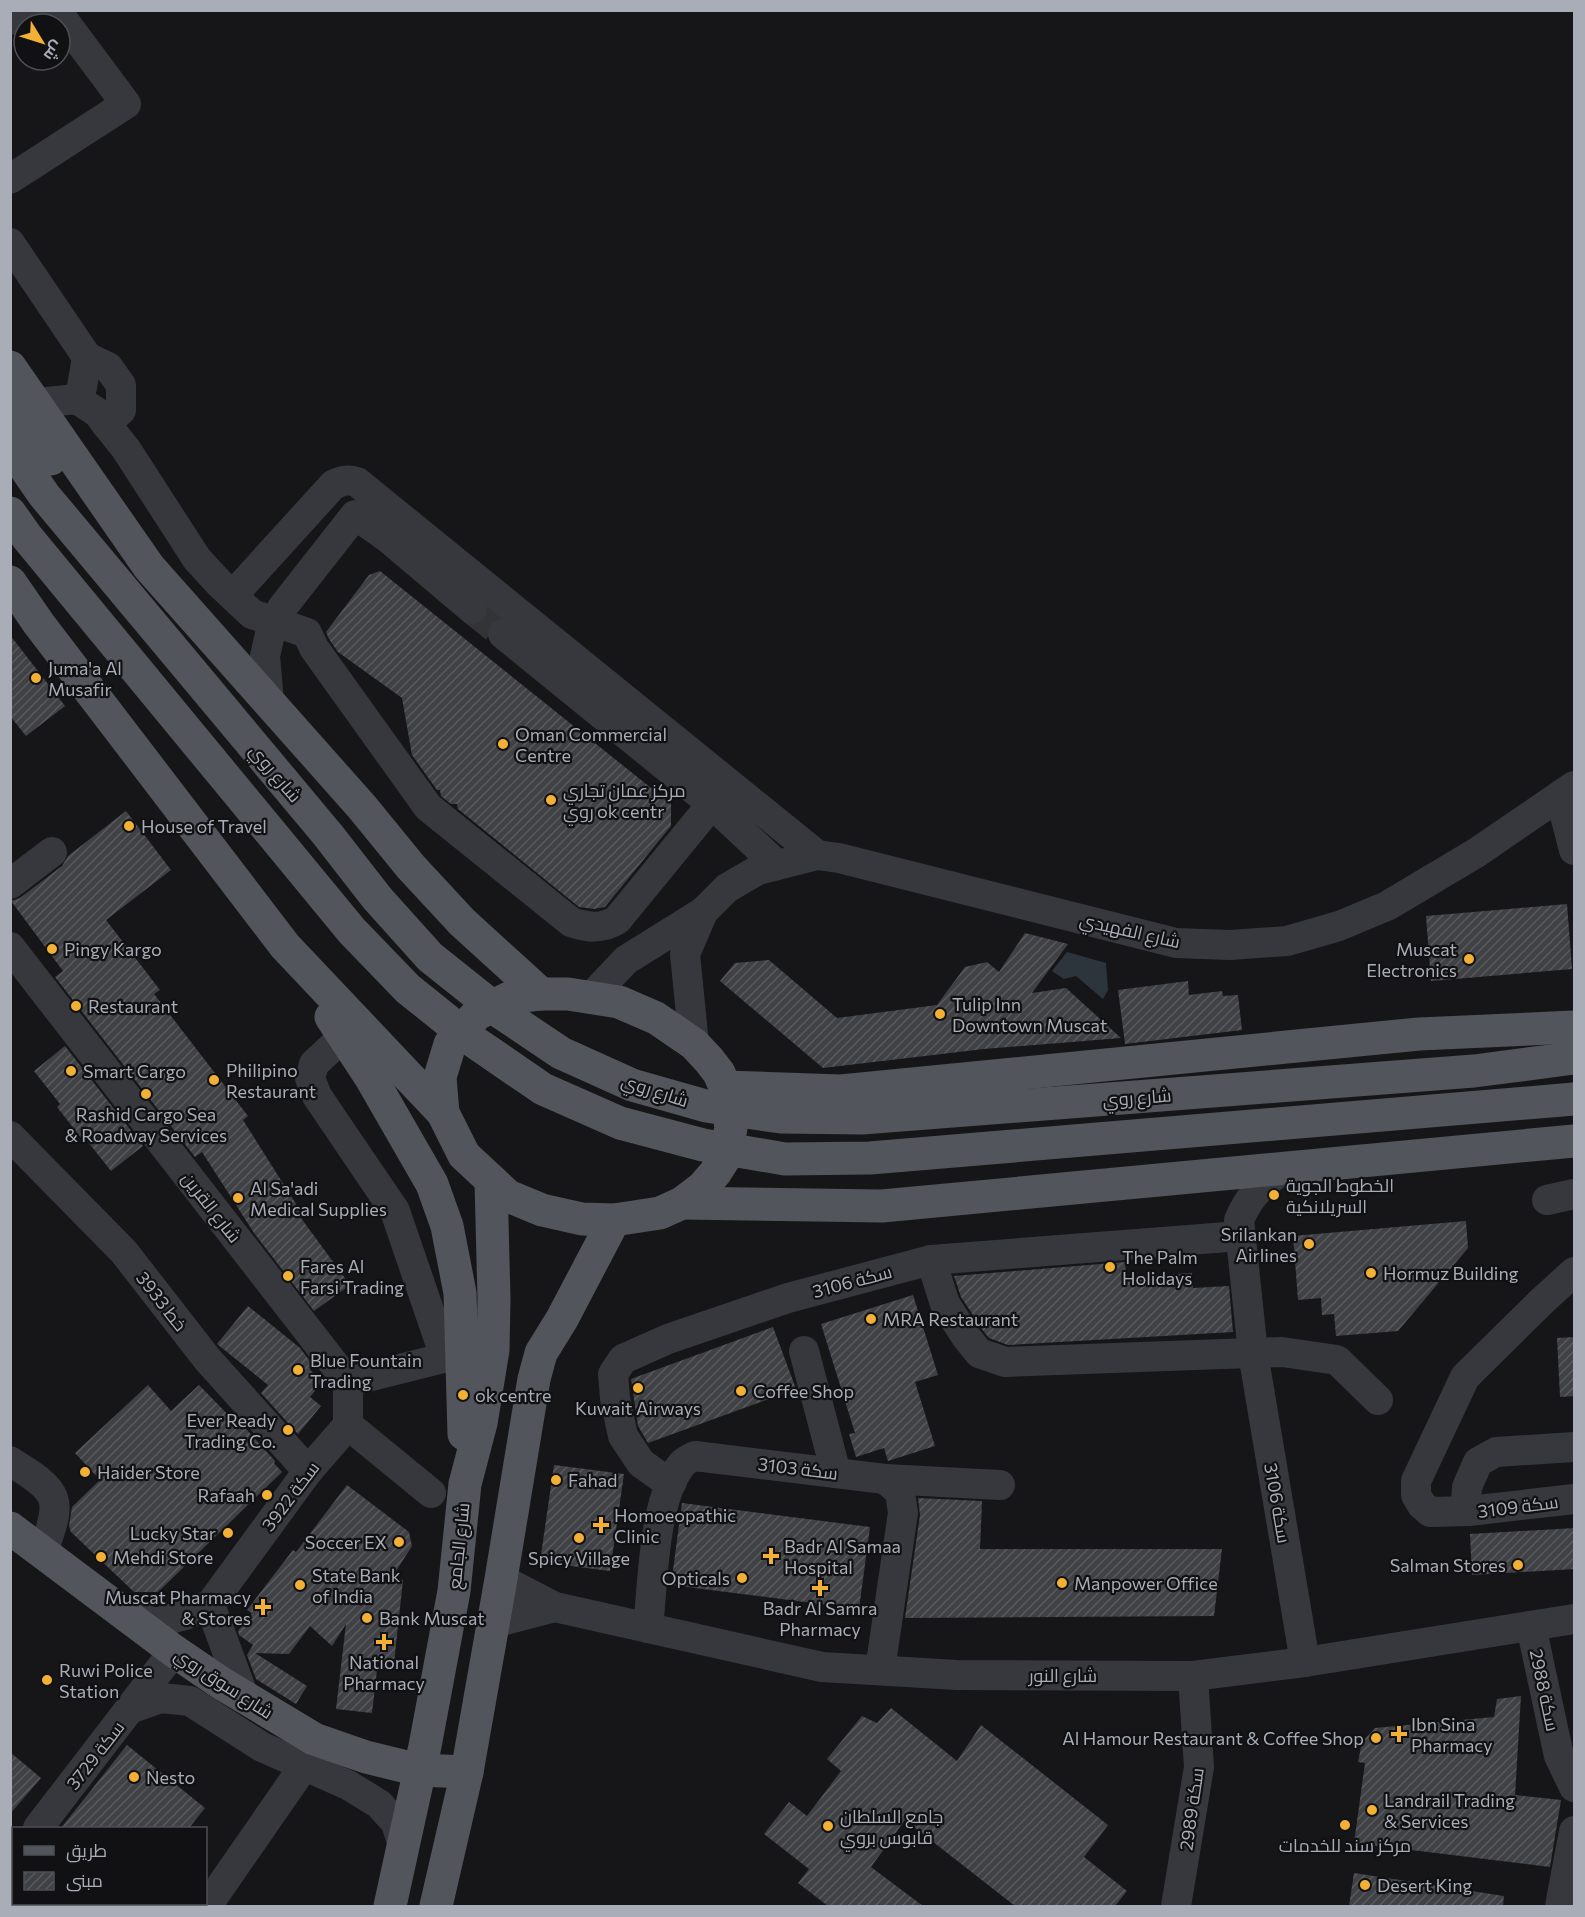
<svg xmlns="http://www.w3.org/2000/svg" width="1585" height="1917" font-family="Commissioner,Cairo,sans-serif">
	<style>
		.water { fill: #2c353c }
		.building { fill: url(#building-hatch) }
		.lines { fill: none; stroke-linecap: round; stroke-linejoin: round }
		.minor-tunnel { stroke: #333438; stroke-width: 30; stroke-dasharray: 30 15; stroke-linecap: butt }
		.minor { stroke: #37383d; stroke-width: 30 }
		.major { stroke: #53555c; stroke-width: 33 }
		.poi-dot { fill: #f2b134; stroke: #111113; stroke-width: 2 }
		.labels { text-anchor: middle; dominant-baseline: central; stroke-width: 4.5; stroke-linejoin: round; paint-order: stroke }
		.poi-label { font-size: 18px; fill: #a8adb8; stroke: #111113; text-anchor: start }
		.street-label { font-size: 18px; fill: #a8adb8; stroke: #111113 }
	</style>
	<defs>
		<pattern id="building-hatch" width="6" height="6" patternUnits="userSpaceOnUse" patternTransform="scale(1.5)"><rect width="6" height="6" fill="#404145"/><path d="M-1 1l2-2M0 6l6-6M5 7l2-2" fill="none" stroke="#595a5e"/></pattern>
	</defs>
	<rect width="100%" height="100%" fill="#161618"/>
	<path class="water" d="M1067,952l39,11 2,27 -5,9 -27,-23 -12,3 -12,-8z"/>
	<g class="building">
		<path d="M380,571l291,233v22l-66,81 -11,2 -15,-2 -121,-98 -1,-5h-6l-10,-8 -1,-6h-3l-25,-35 -10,-57 -64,-46 -9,-13 -3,-7 43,-57z"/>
		<path d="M10,635l55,71 -39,30 -16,-20z"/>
		<path d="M126,811l45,59 -65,50 54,70 -6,4 94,122 -5,4 58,92 -3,2 52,71 -36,26 -60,-78 -52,-81 -7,5 -140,-180 8,-6 -52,-70 9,-3 42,-32 6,-10z"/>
		<path d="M1567,904l5,65 -141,12 -5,-65z"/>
		<path d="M1025,933l43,11 -36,49 34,-5 55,50 -137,11 -161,19 -103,-87 15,-18 34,-3 68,58 100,-13 28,-38 22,-5 12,10z"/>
		<path d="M1188,981l1,14 33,-4 1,5 15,-1 4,35 -117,14 -7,-54z"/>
		<path d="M65,1046l78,100 -32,25 -27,-34 -2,2 -25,-32 3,-3 -26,-33z"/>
		<path d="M1466,1221l2,27 -70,83 -62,5 -2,-22 -12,1 -1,-17 -23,2 -5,-64z"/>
		<path d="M1125,1262l1,15 66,-4 1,15 36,-2 4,46 -225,13 -19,-7 -8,-10v-6l-4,-1 -16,-24 -7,-21z"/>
		<path d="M913,1295l25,80 -23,7 20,64 -47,15 -4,-13 -28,9 -7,-23 6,-1 -34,-109z"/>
		<path d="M248,1306l52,42 13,17 -3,5 13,11 -13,16 11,9 -23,28 -37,-41 7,-8 -51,-41z"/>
		<path d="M773,1327l23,62 -148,54 -10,-17 -7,-47z"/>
		<path d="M1575,1337v59l-15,1 -3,-59z"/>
		<path d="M148,1385l23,26 28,-26 38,39 2,-3 36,40 -1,2 8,9 -124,120h-24l-63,-60 -2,-6 3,-19 28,-27 -25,-27z"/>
		<path d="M554,1465l70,9 -14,97 -70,-9z"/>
		<path d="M347,1485l62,47 3,14 -21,33 12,1 -9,83 -16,-2 -6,52 -36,-4 10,-85 -14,22 -22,-20 -21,28 -34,-1 52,33 -11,18 -40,-25 -9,-24 6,-10 -14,-10 -1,-4 14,-18 -5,-3 46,-60 3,2z"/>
		<path d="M918,1498l64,3 -2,48h242l-8,67 -309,2 15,-103z"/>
		<path d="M682,1503l188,24 -11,82 -188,-24z"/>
		<path d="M1575,1528v41l-103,6 -2,-41z"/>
		<path d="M1521,1696l-6,99 46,5 -11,67 -196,-24 11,-80 -7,-1 4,-20 13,-14 119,-11 3,-18z"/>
		<path d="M891,1708l66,53 24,-36 127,100 -24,32 43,34 -12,15h-100l-110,-86 -34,47 52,39h-95l-30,-23 11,-14 -45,-35 25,-32 18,14 34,-45 -14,-12 35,-43 15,7z"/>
		<path d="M127,1745l78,63 -16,20h-128z"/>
		<path d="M10,1752l31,26 -31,36z"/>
		<path d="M1354,1873l150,23 -1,10h-154z"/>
	</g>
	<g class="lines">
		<path class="minor-tunnel" d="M472,609l31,25"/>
		<g class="minor">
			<path d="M10,20l17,-10"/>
			<path d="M10,179l116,-75 -70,-94"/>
			<path d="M10,243l77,114 -5,30 -5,12"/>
			<path d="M87,357l21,10 13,18v25l-15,14"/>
			<path d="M36,403l41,-4 21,14 8,11 20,25 71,110 23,25 32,30 55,19 7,15 114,159 143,115c17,6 31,7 46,-2l95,-116"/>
			<path d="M233,595l100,-110c8,-4 14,-6 24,-3l460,373"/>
			<path d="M503,634l209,170 65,61"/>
			<path d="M269,702l-4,-46 5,-22 12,-26 73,-93 33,23 84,71"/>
			<path d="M1560,796l14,54"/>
			<path d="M10,884l42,-32"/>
			<path d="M10,947l338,435"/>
			<path d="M591,997l35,-37 77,-48 24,-24 31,-18 59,-15 22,3 337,85 54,2 57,-4 52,-15 48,-20 89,-53 98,-67"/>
			<path d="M344,1036l-30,28 -4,14 7,18 78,115 50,146"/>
			<path d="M694,1044l-9,-90 18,-42"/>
			<path d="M10,1136l114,116 84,108 100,111"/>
			<path d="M1287,1167c-23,15 -37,27 -48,53l14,133 52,309"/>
			<path d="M1547,1200l27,-6"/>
			<path d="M931,1260l14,44 22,34 12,15 26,9 277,-10 55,8 41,40"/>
			<path d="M1574,1272l-33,30 -76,75 -49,104v14l6,10 8,7 39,-1 105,-12"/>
			<path d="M804,1351l32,122"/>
			<path d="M348,1382l115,-29"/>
			<path d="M348,1425l83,68"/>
			<path d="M10,1461c13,9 37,21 43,37 6,16 -6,39 -10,55"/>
			<path d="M672,1482l-13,-6 -18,-13 -18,-27 -8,-38 -2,-24 10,-15 45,-20 120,-41 143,-38 309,-24"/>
			<path d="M1469,1511l-3,-10 1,-14 11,-25 18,-10 78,-5"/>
			<path d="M501,1579l54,28 267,60 135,8 236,1 112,-14 269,-43"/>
			<path d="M210,1605l98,-134 40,-46v-43"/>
			<path d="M210,1605l34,92"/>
			<path d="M122,1611l33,12 30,-8 25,-10"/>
			<path d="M494,1623l61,-16"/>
			<path d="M1531,1626l28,130 15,31"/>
			<path d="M648,1628c5,-44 5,-131 35,-165 3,-3 8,-5 12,-7l190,23 115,6"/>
			<path d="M880,1670l23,-157 -3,-21 -15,-13"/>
			<path d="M132,1708l29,-10 29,3 72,46 86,38 31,19 17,19 7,23"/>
			<path d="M38,1828l136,-177"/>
			<path d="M10,1863l4,-4"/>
			<path d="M207,1906l97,-140"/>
			<path d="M1176,1906l23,-139 -6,-91"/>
			<path d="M1560,1906l14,-75"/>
		</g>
		<g class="major">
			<path d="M10,367l139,200 213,240 49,60 51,55 79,72"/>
			<path d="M10,413l41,46"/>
			<path d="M10,446l34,49 284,340 49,63 53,59 64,51 67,45 71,32 74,21 75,11 81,1 612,-47 100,-13"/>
			<path d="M10,513l17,24 325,394 56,58 65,52 70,48 77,34 83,22 82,14 85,-1 704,-59"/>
			<path d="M10,582l29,42 246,322 158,167"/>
			<path d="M541,994h27l51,8 37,16 38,26 15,16 10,13 6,14 6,41 -7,31 -9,14 -13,15 -20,15 -22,10 -46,7 -32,-1 -40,-9 -34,-14 -44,-41 -21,-42 -3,-36 10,-33 27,-30 32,-16z"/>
			<path d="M331,1017l40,61 61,106 15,42 13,67 4,141"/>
			<path d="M725,1087l116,4 578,-57 155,-7"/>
			<path d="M682,1203l200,3 692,-65"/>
			<path d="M10,1528l164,123 47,32 93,56 52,18 53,13 48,2"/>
			<path d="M390,1906l35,-160 29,-155 11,-107 16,-61 12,-73 1,-51 -3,-118"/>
			<path d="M436,1906l31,-134 34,-193 33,-200 7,-26 21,-34 52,-99"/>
		</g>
	</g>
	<g class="poi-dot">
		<circle cx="36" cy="678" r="6"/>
		<circle cx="503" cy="744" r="6"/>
		<circle cx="551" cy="800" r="6"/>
		<circle cx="129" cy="826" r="6"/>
		<circle cx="52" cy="949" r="6"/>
		<circle cx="1469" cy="959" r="6"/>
		<circle cx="76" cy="1006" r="6"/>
		<circle cx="940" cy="1014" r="6"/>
		<circle cx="71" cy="1071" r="6"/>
		<circle cx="214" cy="1080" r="6"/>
		<circle cx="146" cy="1094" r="6"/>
		<circle cx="1274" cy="1195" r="6"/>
		<circle cx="238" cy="1198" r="6"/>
		<circle cx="1309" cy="1244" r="6"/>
		<circle cx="1110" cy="1267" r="6"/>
		<circle cx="1371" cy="1273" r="6"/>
		<circle cx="288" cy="1276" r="6"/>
		<circle cx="871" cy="1319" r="6"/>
		<circle cx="298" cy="1370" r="6"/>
		<circle cx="638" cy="1388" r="6"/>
		<circle cx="741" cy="1391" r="6"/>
		<circle cx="463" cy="1395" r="6"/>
		<circle cx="288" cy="1430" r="6"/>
		<circle cx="85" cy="1472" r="6"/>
		<circle cx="556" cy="1480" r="6"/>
		<circle cx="267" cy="1495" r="6"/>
		<path d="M598 1516h6v6h6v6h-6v6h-6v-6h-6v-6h6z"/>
		<circle cx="228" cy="1533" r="6"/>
		<circle cx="579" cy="1538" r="6"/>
		<circle cx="399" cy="1542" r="6"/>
		<path d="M768 1547h6v6h6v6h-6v6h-6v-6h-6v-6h6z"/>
		<circle cx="101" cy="1557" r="6"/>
		<circle cx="1518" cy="1565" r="6"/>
		<circle cx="742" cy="1578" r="6"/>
		<circle cx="1062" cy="1583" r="6"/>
		<circle cx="300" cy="1585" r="6"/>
		<path d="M817 1579h6v6h6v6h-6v6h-6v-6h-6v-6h6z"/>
		<path d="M260 1598h6v6h6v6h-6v6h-6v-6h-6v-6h6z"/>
		<circle cx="367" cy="1618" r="6"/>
		<path d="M381 1633h6v6h6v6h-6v6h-6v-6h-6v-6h6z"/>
		<circle cx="47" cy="1680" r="6"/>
		<path d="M1396 1725h6v6h6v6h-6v6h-6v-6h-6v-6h6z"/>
		<circle cx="1376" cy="1738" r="6"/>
		<circle cx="134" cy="1777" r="6"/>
		<circle cx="1372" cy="1810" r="6"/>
		<circle cx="1345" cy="1825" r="6"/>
		<circle cx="828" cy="1826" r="6"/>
		<circle cx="1365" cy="1885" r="6"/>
	</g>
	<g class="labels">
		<g class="poi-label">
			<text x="48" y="668">Juma'a Al<tspan x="48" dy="21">Musafir</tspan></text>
			<text x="515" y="734">Oman Commercial<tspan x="515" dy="21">Centre</tspan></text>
			<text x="563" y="790">مركز عمان تجاري<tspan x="563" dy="21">روي ok centr</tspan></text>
			<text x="141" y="826">House of Travel</text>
			<text x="64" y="949">Pingy Kargo</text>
			<text x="1457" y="949" text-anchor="end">Muscat<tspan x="1457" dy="21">Electronics</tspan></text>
			<text x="952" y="1004">Tulip Inn<tspan x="952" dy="21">Downtown Muscat</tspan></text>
			<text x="88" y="1006">Restaurant</text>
			<text x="226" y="1070">Philipino<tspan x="226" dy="21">Restaurant</tspan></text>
			<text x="83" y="1071">Smart Cargo</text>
			<text x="146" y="1114" text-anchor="middle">Rashid Cargo Sea<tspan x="146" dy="21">&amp; Roadway Services</tspan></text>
			<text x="1286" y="1185">الخطوط الجوية<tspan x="1286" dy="21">السريلانكية</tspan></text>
			<text x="250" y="1188">Al Sa'adi<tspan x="250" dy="21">Medical Supplies</tspan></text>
			<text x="1297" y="1234" text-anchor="end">Srilankan<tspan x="1297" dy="21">Airlines</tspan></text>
			<text x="1122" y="1257">The Palm<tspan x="1122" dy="21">Holidays</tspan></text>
			<text x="300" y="1266">Fares Al<tspan x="300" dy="21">Farsi Trading</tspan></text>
			<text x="1383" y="1273">Hormuz Building</text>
			<text x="883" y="1319">MRA Restaurant</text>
			<text x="310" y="1360">Blue Fountain<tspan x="310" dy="21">Trading</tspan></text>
			<text x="753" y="1391">Coffee Shop</text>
			<text x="475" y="1395">ok centre</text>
			<text x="638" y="1408" text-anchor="middle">Kuwait Airways</text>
			<text x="276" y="1420" text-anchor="end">Ever Ready<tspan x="276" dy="21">Trading Co.</tspan></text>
			<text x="97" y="1472">Haider Store</text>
			<text x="568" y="1480">Fahad</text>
			<text x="255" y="1495" text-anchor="end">Rafaah</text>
			<text x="614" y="1515">Homoeopathic<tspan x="614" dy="21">Clinic</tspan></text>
			<text x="216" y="1533" text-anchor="end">Lucky Star</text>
			<text x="387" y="1542" text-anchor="end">Soccer EX</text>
			<text x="784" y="1546">Badr Al Samaa<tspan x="784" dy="21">Hospital</tspan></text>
			<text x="113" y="1557">Mehdi Store</text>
			<text x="579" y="1558" text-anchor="middle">Spicy Village</text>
			<text x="1506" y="1565" text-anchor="end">Salman Stores</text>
			<text x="312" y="1575">State Bank<tspan x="312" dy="21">of India</tspan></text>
			<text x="730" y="1578" text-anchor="end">Opticals</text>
			<text x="1074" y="1583">Manpower Office</text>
			<text x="251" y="1597" text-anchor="end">Muscat Pharmacy<tspan x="251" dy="21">&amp; Stores</tspan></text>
			<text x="820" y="1608" text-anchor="middle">Badr Al Samra<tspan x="820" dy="21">Pharmacy</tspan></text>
			<text x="379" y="1618">Bank Muscat</text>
			<text x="384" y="1662" text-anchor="middle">National<tspan x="384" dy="21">Pharmacy</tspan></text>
			<text x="59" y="1670">Ruwi Police<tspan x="59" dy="21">Station</tspan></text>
			<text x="1411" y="1724">Ibn Sina<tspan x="1411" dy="21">Pharmacy</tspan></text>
			<text x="1364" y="1738" text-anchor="end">Al Hamour Restaurant &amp; Coffee Shop</text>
			<text x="146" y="1777">Nesto</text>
			<text x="1384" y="1800">Landrail Trading<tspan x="1384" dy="21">&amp; Services</tspan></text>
			<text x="840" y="1816">جامع السلطان<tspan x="840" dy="21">قابوس بروي</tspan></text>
			<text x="1345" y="1845" text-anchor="middle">مركز سند للخدمات</text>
			<text x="1377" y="1885">Desert King</text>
		</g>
		<g class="street-label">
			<text transform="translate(276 773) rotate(50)">شارع روي</text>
			<text transform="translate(1130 930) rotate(13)">شارع الفهيدي</text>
			<text transform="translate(655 1090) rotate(18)">شارع روي</text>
			<text transform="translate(1137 1097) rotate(-4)">شارع روي</text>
			<text transform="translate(212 1207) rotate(52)">شارع القرين</text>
			<text transform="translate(852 1281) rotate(-15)">سكة 3106</text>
			<text transform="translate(162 1301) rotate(52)">3933 خط</text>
			<text transform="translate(798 1468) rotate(7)">سكة 3103</text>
			<text transform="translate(290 1496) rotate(-53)">سكة 3922</text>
			<text transform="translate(1278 1503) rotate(80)">سكة 3106</text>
			<text transform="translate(1518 1506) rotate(-7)">سكة 3109</text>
			<text transform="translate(458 1546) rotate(-84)">شارع الجامع</text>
			<text x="1063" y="1675">شارع النور</text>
			<text transform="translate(224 1683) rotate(33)">شارع سوق روي</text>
			<text transform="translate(1545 1690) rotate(78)">سكة 2988</text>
			<text transform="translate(95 1755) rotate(-52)">سكة 3729</text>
			<text transform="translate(1191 1809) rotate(-82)">سكة 2989</text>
		</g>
	</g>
	<rect width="1585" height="1917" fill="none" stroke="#a8adb8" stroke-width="24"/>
	<rect x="12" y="1827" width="195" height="78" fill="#111113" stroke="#4d4f55" stroke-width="1.5"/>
	<rect x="24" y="1846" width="30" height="9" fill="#53555c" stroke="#4d4f55" stroke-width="1.5"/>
	<text x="66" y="1857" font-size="18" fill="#a8adb8">طريق</text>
	<rect x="24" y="1872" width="30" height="18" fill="url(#building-hatch)" stroke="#4d4f55" stroke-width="1.5"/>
	<text x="66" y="1887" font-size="18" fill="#a8adb8">مبنى</text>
	<g transform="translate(42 42) rotate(128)"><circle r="28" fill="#111113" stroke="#4d4f55" stroke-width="1.5"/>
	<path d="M0-4.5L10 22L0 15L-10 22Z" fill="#f2b134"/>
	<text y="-9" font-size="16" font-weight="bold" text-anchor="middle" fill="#a8adb8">ش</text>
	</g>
</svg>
